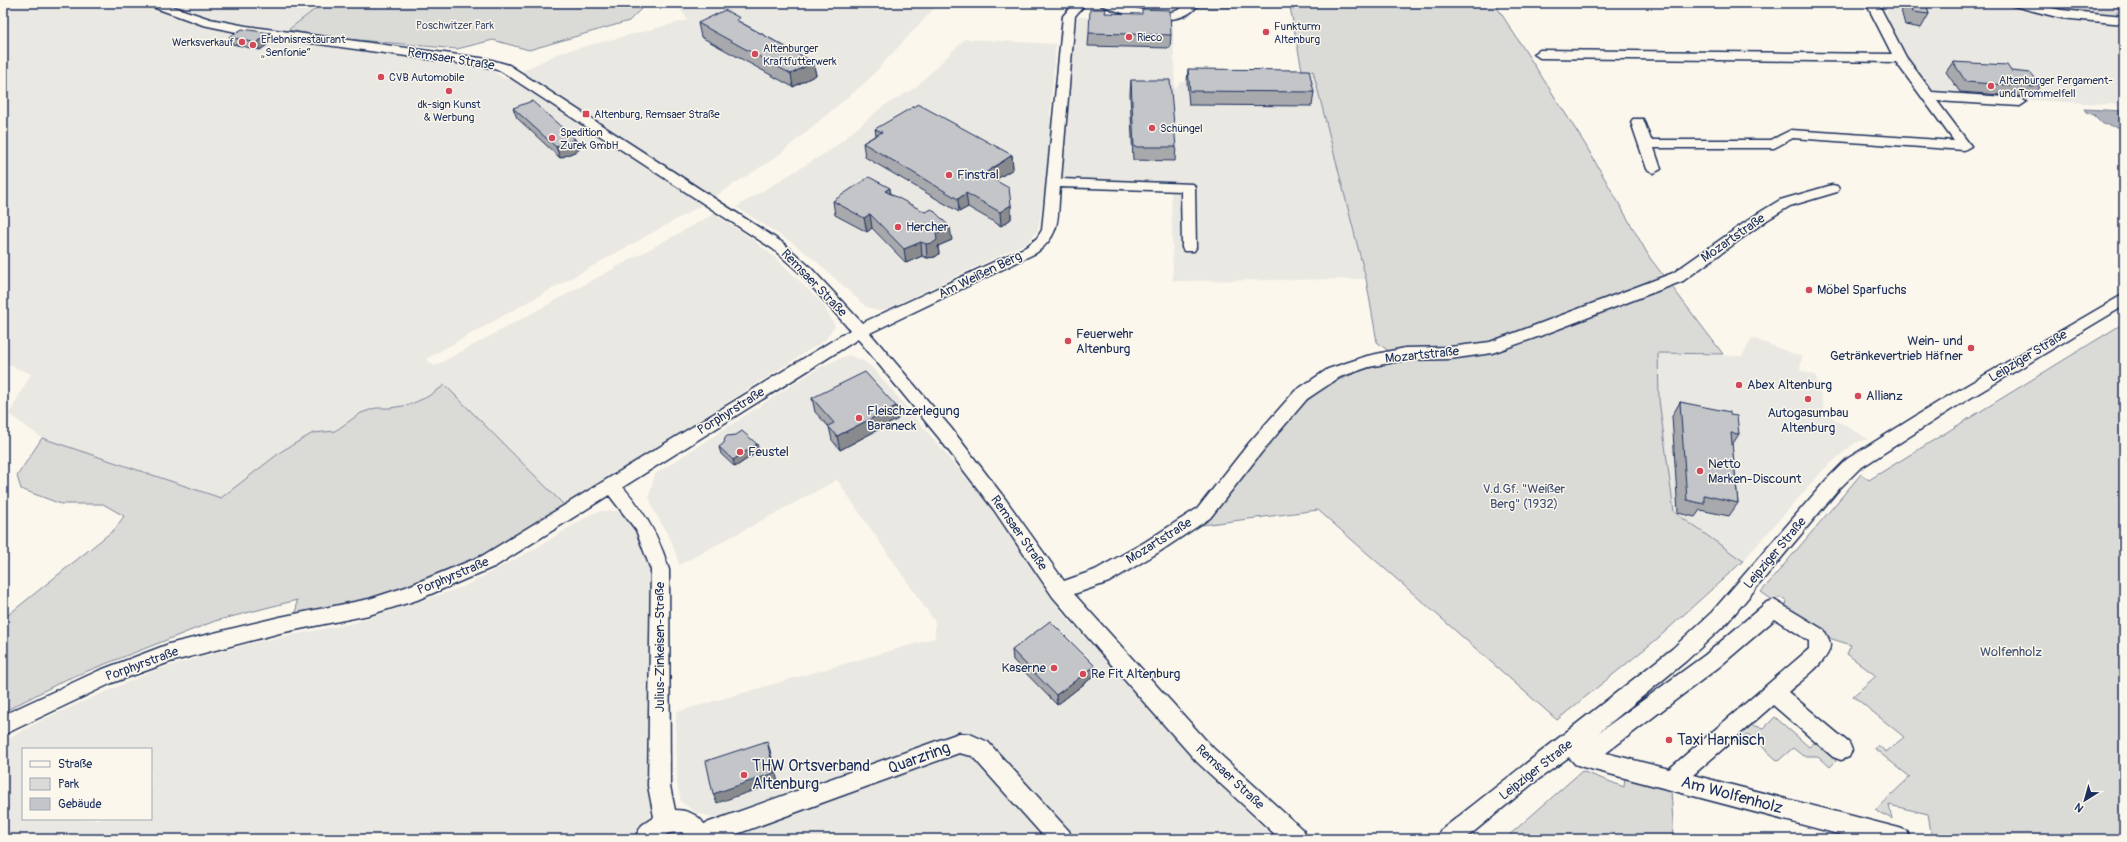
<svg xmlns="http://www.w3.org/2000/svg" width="2127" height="842" font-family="Pangolin,sans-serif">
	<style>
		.built { fill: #eae8e2; fill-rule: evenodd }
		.green { fill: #dadad7; stroke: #7a849a }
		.water { fill: #afb3bb; stroke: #747e96 }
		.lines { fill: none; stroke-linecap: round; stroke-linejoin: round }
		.minor-casing { stroke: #1b2f5e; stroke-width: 3 }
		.minor { fill: #fbf7ec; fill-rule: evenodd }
		.wall { fill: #a8a9ad; stroke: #1b2f5e }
		.shaded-wall { fill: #888a8d; stroke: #1b2f5e }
		.building { fill: #c3c5c9; stroke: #1b2f5e }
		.poi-dot { fill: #d1495b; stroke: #fbf7ec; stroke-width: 1.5 }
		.labels { text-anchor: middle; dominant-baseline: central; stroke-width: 3; stroke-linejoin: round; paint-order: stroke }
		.far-park-label { font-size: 11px; fill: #415176; stroke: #fbf7ec }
		.far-poi-label { font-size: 11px; fill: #1b2f5e; stroke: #fbf7ec; text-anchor: start }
		.street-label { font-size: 13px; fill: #1b2f5e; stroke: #fbf7ec }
		.poi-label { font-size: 13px; fill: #1b2f5e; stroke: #fbf7ec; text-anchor: start }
		.park-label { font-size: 13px; fill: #415176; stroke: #fbf7ec }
		.near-poi-label { font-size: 16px; fill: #1b2f5e; stroke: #fbf7ec; text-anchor: start }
		.near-street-label { font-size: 16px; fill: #1b2f5e; stroke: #fbf7ec }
	</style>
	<rect width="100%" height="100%" fill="#fbf7ec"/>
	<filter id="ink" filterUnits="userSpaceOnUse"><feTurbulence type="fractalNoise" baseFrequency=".025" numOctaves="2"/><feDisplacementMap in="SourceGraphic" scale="8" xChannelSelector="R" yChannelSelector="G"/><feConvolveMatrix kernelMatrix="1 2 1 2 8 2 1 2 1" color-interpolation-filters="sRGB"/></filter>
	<g filter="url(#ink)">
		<g class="built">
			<path d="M9,3h314l-35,27 -8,11 205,26 21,12 53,-26 129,-33 -11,-15 6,-2h256l-73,79 -91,76 -80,51 -269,150 9,7 279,-152 37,24 25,20 47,46 12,22 -10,14 -260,166 -120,-121 -18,12 -18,8 -19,3h-14l-15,5 -26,18 -22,2 -31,18 -61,47 -179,-60 -33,-24 22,-40 -28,-11v-357z"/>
			<path d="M1113,3h65l1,7 -29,1 -18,-2z"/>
			<path d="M1885,3h113l67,15 59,6v81l-99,-5 -87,-6 -7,-3 -26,-37 -17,-35z"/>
			<path d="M1078,17l95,3 2,69 5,-7 133,-11 53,208 -193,2 -2,-90 -97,-1 -30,3 -6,37 -10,12 -143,68 -7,1 -13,-5 -49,-45 -22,-17 -58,-37 96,-58 50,-42 33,-19 50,-49 91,5 -6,73 16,3 8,-82z"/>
			<path d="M1752,338l50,19 -2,13 16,6 9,37 43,26 -13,4 -31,26 -81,92 -69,-49 -15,-112 -2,-47 85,3z"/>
			<path d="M848,355l16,6 11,9 109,129 73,107 138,156 81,77h-560v-21l-19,-5 -16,-11 -4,-19 -1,-71 259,-74v-16l-98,-142 -158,85 -7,-23 -19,-33 -4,-13 6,-22 165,-107z"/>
			<path d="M602,511h18l10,9 7,12 12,30 2,10 -2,208 2,34 -14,25h-634v-98l43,-23 109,-48 97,-27 101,-20 110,-36 73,-39 57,-35zM23,749h128v70h-128z"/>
		</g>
		<g class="green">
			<path d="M323,3h329l-10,5 -13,13 -100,29 -36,-10 -36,9 -131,-12 -38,-7z"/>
			<path d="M1197,3h325l-27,1 90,140 65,114 73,96 -65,-1 1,47 15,112 69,49 -86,78 -100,81 -239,-210 -116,15 86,-106 16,-16 25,-19 34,-14 37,-10 -23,-18 -11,-63 -53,-208 -11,-1 -12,-63 -92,1z"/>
			<path d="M2029,3h86l8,3 -9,11z"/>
			<path d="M2124,323v516h-184l-9,-7 -3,-18 -39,-9 3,14 -17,-9 35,-33 -35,-28 3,-4 8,7 18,-15 -51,-41 23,-20 -29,-22 4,-9 -19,-6 -47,-31 2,-6 -7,-5 -6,4 -13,-9 100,-118 8,6z"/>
			<path d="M445,385l120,121c-28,18 -56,38 -86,53 -59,28 -120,43 -183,57l1,-16 -82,21 -148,58 -64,33v-93l112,-90 9,-13 -21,-12h-42l-40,-15 -4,-13 25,-38 179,60 61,-47 31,-18 22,-2 26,-18 15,-5h14l19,-3 18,-8z"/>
			<path d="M1775,717l34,30 9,-7 16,14 2,7 -6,6 -12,-11h-15l-10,-8 -15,13 -30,-27 -9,7 -2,-6 13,-10 14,3z"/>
			<path d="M1582,771l42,16 1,-10 46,13 3,49h-171l4,-2z"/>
		</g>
		<path class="water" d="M2084,109l40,2v18l-21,-5 -9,-9 -8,-3z"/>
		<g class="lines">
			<g class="minor-casing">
				<g id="minor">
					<path d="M145,3h17l48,16 36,7 242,33 21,6 274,178 27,24 52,56 164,-76 11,-9 5,-8 21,-214 11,-13h12l-11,13 -14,163 132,5 2,3 1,61 -2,3h-10l-2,-3 -1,-57 -121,-4c-3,30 2,47 -24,66l-166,80 81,95 55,72 58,81 31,-11 50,-28 53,-34 51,-65 46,-52 33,-22 39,-13 38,-8 45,-1 40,-5 38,-14 145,-55 84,-59 23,-14 52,-15 5,1 2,3 -2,3 -47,14 -23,14 -84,61 -143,55 -48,17 -42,6 -45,1 -36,7 -29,10 -33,22 -46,54 -51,65 -51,34 -50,30 -35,12 139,154 91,83 3,8h-27l-83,-77 -62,-70 -82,-95 -59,-87 -55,-72 -81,-99 -235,148c22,25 37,51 46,83l1,216 5,24c11,0 23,4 29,14l255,-91 11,1 18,8 81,89 3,8h-26l-74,-83 -13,-3 -236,86h-35l-6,-7 -13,1 -10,6h-25l8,-14 12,-8 -6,-31 3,-216 -15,-40 -27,-35 -113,71 -79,34 -48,15 -89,18 -110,29 -58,21 -109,52v-20l95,-44 71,-27 111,-27 89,-18 37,-12 76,-31 368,-226 -50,-57 -27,-24 -272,-178 -14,-4 -241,-33 -43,-9 -56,-20z"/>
					<path d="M1099,3c5,0 11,-1 16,0 15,3 61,20 70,0h12v3c-18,25 -73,9 -96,-1z"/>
					<path d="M1866,3h12l28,54 26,35 88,6 6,4 -6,4 -83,-5 34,45 -7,4 -171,-12 -19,10h-120l7,21 -7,4 -7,-4 -16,-47 2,-3h10l8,21h120l20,-10 163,11 -58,-79 -356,-4 -6,-4 6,-4 352,4z"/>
					<path d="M2008,3h21l32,7 63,6v8l-63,-6 -51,-13z"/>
					<path d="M2124,294v12l-172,103 -93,60 -20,20 -113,135 -40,37 -88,72 107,-78 62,-53 7,-2 50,30c2,4 6,10 6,15 0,16 -31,37 -42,47l61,51 3,7 -3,7 -8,3 -8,-3 -60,-52 -80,70 206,53 8,3 3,8h-53l-274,-72 -8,-3 -6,-7 -37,27 -67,55h-28l3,-8 232,-182 40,-37 115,-133 20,-20 93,-58zM1775,619l34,22v8l-140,120 -63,-16 113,-86z"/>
				</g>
			</g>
			<use href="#minor" class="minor"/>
		</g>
		<g class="wall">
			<path d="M1899,3h27l3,11 -8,14 -16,-3z"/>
			<path d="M1106,13l65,22 -1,13 -82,-2 1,-13z"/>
			<path d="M740,22l73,40 3,13 -23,12 -92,-50 -3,-14z"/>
			<path d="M229,37l45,3 -14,10 -28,-6z"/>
			<path d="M1953,62l58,9 30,14 -7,11 -6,-1 -1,2 -67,-5 -14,-20z"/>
			<path d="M1188,69l126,23 -2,14 -123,-1 -2,-23z"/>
			<path d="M1131,80l45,67 -1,14 -42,-1 -3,-66z"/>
			<path d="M513,108l62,31 4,11 -19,8 -43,-40z"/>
			<path d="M875,129l137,26 1,14 -18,11 16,25v14l-10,7 -33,-19 -9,5 -94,-55 -2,-14 13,-8z"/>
			<path d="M890,193l62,47 -14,6 1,8 -4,3 -8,1 -5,-2 -16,7 -34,-35 -5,4 -32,-17 -2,-14z"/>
			<path d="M812,398l84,8 2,13 -58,31 -8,-10 -3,-13 -14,-15z"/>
			<path d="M1680,402l50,13 9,19 -7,11 6,58 -9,13 -29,-6 -5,7 -17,-4 -6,-97z"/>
			<path d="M719,447l40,4 -24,16 -14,-13z"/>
			<path d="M1012,650l83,16 -1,10 -37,29 -44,-45z"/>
		</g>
		<g class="shaded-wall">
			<path d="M271,33l3,7 -14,10 -4,-7z"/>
			<path d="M813,62l3,13 -23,12 -2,-13z"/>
			<path d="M575,139l4,11 -19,8 -4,-11z"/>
			<path d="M1012,155l1,14 -29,18v-13z"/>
			<path d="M890,188l2,14 -7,-11z"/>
			<path d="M966,193l2,14 -9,5 -1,-13z"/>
			<path d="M1011,205v14l-10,7 -1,-14z"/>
			<path d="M870,214l2,14 -5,4 -3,-14z"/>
			<path d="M950,227l2,13 -14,6 1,8 -4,3 -8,1 -1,-14 10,-11z"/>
			<path d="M921,242l1,14 -16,7 -2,-14z"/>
			<path d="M896,406l2,13 -58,31 -3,-14z"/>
			<path d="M757,444l2,7 -24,16 -2,-7z"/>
			<path d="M1095,666l-1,10 -37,29 -1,-10z"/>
			<path d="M767,741l3,9 8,32 -61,21 -4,-9z"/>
		</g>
		<g class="building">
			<path d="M1910,3h16l3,11 -16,-2z"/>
			<path d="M1090,9h16l-1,4 37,1v-5l28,1 1,25 -82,-2z"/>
			<path d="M725,10l15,8 -4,2 77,42 -22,12 -93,-51z"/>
			<path d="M242,29l29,4 -15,10 -27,-6z"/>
			<path d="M1953,62l54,3 4,6 20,2 10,12h-9l2,2 -68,-5z"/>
			<path d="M1188,69l121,1 5,22 -124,-1z"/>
			<path d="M1131,80h39l6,67h-42z"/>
			<path d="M532,101l43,38 -19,8 -43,-39z"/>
			<path d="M918,104l94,51 -28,19 25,14 2,17 -11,7 -34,-19 -8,6 -95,-56 19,-11 -7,-3z"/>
			<path d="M869,177l21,11 -5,3 40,21 7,-3 18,18 -14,6 1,7 -4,3 -7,1 -5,-2 -17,7 -34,-35 -6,4 -31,-17z"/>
			<path d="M865,372l31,34 -59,30 -9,-10 6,-3 -22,-25z"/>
			<path d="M1680,402l50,10v3l7,1 2,18 -8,-1 7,70 -34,-8v9l-17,-4z"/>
			<path d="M742,431l15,13 -24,16 -14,-13 5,-4 1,-5 2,-2 9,-1z"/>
			<path d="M1050,621l45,45 -39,29 -44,-45z"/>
			<path d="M767,741l7,32 -61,21 -7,-33z"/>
		</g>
	</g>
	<g class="poi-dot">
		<circle cx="1266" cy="32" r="4"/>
		<circle cx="1129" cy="37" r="4"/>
		<circle cx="242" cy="42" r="4"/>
		<circle cx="253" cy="45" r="4"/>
		<circle cx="755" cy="54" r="4"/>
		<circle cx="381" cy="77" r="4"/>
		<circle cx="1991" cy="86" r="4"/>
		<circle cx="449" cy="91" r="4"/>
		<rect x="582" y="110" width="8" height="8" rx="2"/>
		<circle cx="1152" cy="128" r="4"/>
		<circle cx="552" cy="138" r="4"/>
		<circle cx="949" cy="175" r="4"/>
		<circle cx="898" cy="227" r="4"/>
		<circle cx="1809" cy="290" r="4"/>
		<circle cx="1068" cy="341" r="4"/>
		<circle cx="1971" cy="348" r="4"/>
		<circle cx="1739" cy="385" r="4"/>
		<circle cx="1858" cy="396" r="4"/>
		<circle cx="1808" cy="399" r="4"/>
		<circle cx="859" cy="418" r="4"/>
		<circle cx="740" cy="452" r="4"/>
		<circle cx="1700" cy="471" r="4"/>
		<circle cx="1054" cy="668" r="4"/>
		<circle cx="1083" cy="674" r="4"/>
		<circle cx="1669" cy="740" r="4"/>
		<circle cx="744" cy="775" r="4"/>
	</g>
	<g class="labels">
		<g class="far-park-label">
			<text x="455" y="25">Poschwitzer Park</text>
		</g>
		<g class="far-poi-label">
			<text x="1274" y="26">Funkturm<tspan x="1274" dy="13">Altenburg</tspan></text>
			<text x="1137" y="37">Rieco</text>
			<text x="261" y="39">Erlebnisrestaurant<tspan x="261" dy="13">„Senfonie“</tspan></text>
			<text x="234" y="42" text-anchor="end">Werksverkauf</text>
			<text x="763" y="48">Altenburger<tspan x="763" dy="13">Kraftfutterwerk</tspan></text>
			<text x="389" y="77">CVB Automobile</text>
			<text x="1999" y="80">Altenburger Pergament-<tspan x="1999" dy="13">und Trommelfell</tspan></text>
			<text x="449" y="104" text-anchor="middle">dk-sign Kunst<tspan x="449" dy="13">&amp; Werbung</tspan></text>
			<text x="594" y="114">Altenburg, Remsaer Straße</text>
			<text x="1160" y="128">Schüngel</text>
			<text x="560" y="132">Spedition<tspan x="560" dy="13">Zurek GmbH</tspan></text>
		</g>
		<g class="street-label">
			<text transform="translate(451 59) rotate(9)">Remsaer Straße</text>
			<text transform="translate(1733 238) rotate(-35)">Mozartstraße</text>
			<text transform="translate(980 275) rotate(-26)">Am Weißen Berg</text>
			<text transform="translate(814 283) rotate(46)">Remsaer Straße</text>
			<text transform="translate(1422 355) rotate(-6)">Mozartstraße</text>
			<text transform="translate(2028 356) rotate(-31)">Leipziger Straße</text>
			<text transform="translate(731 411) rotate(-32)">Porphyrstraße</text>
			<text transform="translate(1019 533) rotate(55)">Remsaer Straße</text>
			<text transform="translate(1159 541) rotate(-32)">Mozartstraße</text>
			<text transform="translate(1775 553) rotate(-50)">Leipziger Straße</text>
			<text transform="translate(453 576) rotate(-23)">Porphyrstraße</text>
			<text transform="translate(660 647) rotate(-90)">Julius-Zinkeisen-Straße</text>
			<text transform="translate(142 664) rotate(-20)">Porphyrstraße</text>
			<text transform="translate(1536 770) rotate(-38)">Leipziger Straße</text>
			<text transform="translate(1230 777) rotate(43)">Remsaer Straße</text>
		</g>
		<g class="poi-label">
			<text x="957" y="175">Finstral</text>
			<text x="906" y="227">Hercher</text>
			<text x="1817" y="290">Möbel Sparfuchs</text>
			<text x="1076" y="334">Feuerwehr<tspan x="1076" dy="15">Altenburg</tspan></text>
			<text x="1963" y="341" text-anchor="end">Wein- und<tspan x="1963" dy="15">Getränkevertrieb Häfner</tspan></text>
			<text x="1747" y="385">Abex Altenburg</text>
			<text x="1866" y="396">Allianz</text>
			<text x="867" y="411">Fleischzerlegung<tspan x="867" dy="15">Baraneck</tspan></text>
			<text x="1808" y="413" text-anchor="middle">Autogasumbau<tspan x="1808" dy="15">Altenburg</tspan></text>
			<text x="748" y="452">Feustel</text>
			<text x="1708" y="464">Netto<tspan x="1708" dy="15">Marken-Discount</tspan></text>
			<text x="1046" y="668" text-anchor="end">Kaserne</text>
			<text x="1091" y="674">Re Fit Altenburg</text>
		</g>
		<g class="park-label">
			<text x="1524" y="489">V.d.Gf. "Weißer<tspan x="1524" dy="15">Berg" (1932)</tspan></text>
			<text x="2011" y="652">Wolfenholz</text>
		</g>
		<g class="near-poi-label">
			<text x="1677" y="740">Taxi Harnisch</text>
			<text x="752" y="766">THW Ortsverband<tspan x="752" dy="18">Altenburg</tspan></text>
		</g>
		<g class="near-street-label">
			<text transform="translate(919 758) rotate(-20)">Quarzring</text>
			<text transform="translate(1732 795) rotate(15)">Am Wolfenholz</text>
		</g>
	</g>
	<rect width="2127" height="842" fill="none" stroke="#fbf7ec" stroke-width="16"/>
	<rect x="8" y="8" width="2111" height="826" fill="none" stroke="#1b2f5e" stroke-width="1.5" filter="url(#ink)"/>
	<rect x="22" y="748" width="130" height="72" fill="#fbf7ec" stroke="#a1a7b3"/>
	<rect x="30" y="761" width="20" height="6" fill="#fbf7ec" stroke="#a1a7b3"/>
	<text x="58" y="768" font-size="12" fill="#1b2f5e">Straße</text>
	<rect x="30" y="778" width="20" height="12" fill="#dadad7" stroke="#a1a7b3"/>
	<text x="58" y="788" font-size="12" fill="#1b2f5e">Park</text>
	<rect x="30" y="798" width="20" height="12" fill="#c3c5c9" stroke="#a1a7b3"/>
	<text x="58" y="808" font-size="12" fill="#1b2f5e">Gebäude</text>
	<g transform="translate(2085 800) rotate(217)" stroke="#fbf7ec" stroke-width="3" paint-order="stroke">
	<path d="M0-3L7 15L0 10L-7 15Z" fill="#1b2f5e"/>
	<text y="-6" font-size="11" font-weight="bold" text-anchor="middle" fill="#1b2f5e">N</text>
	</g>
</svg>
